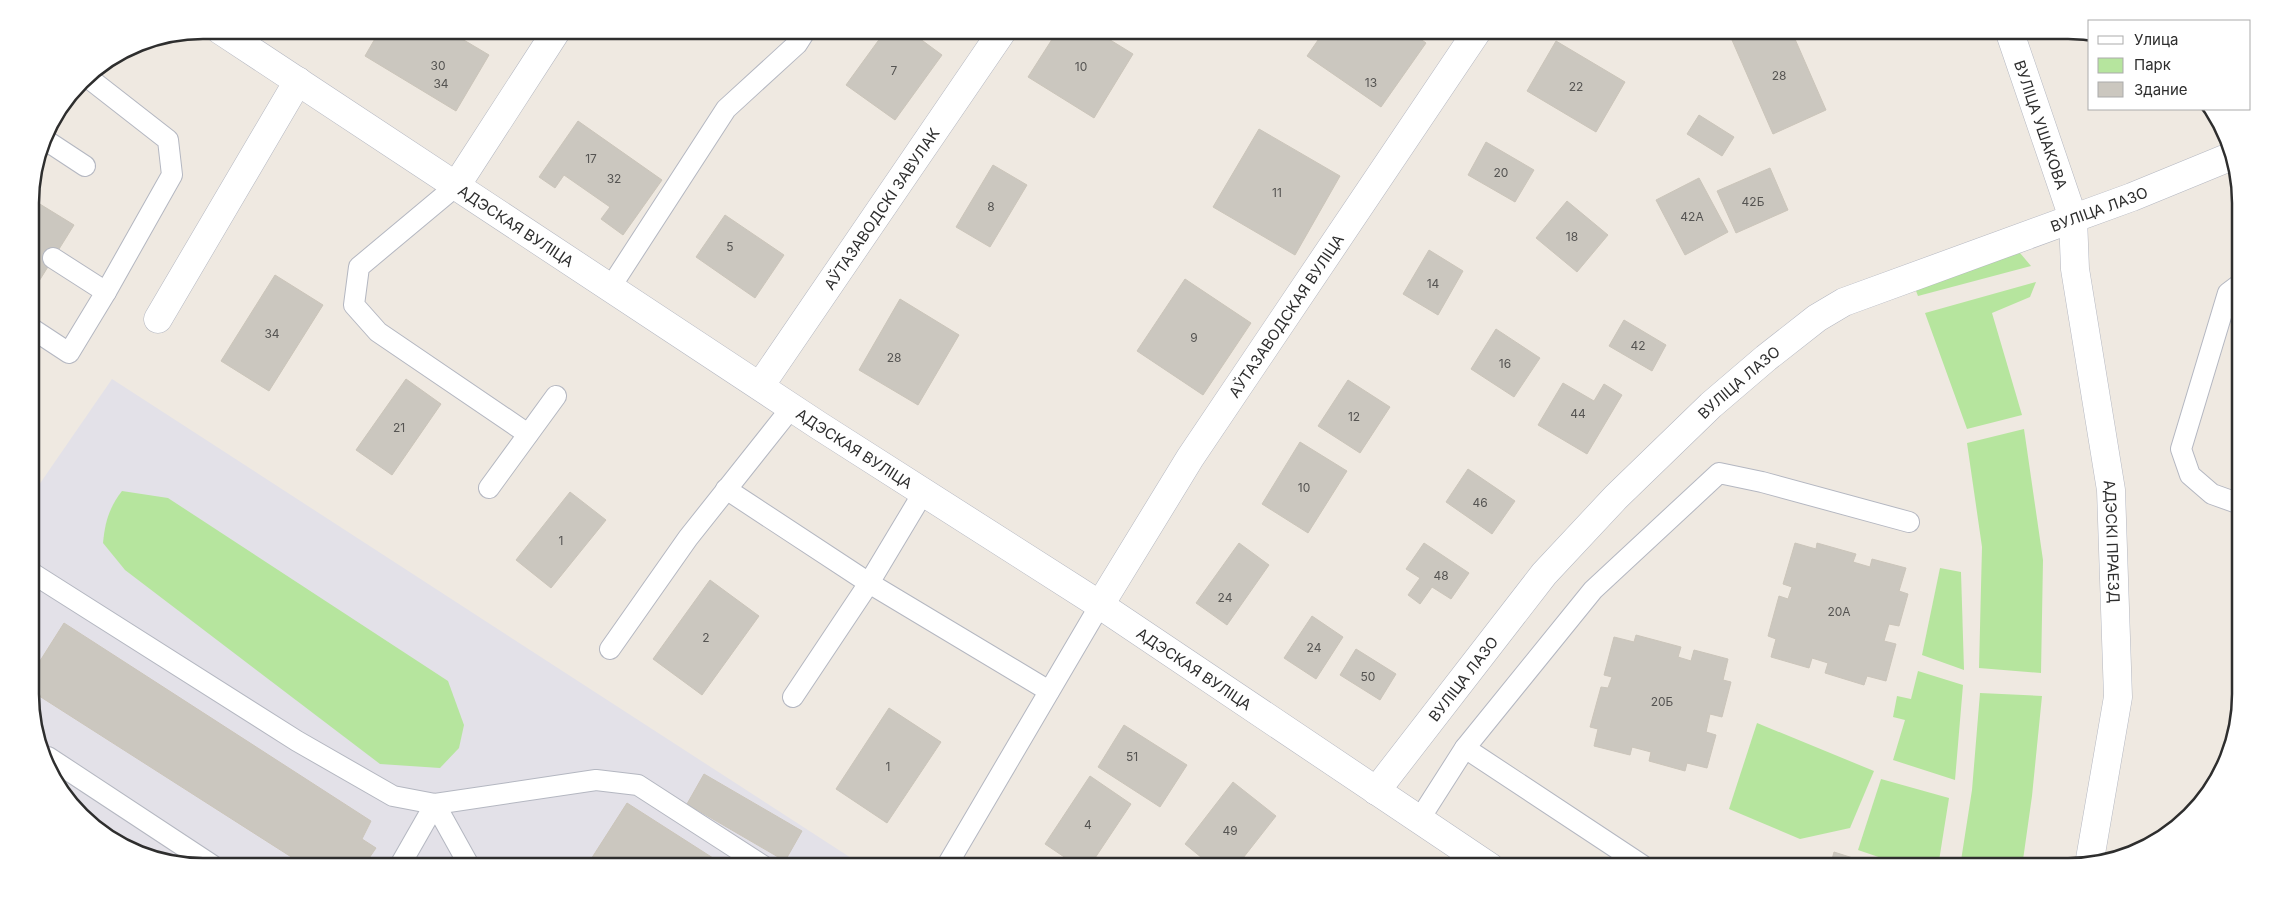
<svg xmlns="http://www.w3.org/2000/svg" width="2271" height="897" font-family="Inter,sans-serif">
	<style>
		.industrial { fill: #e3e1e8 }
		.green { fill: #b6e59e }
		.building { fill: #cbc7bf; stroke: #cbc5ba }
		.lines { fill: none; stroke-linecap: round; stroke-linejoin: round }
		.lane-casing { stroke: #b4b7c1; stroke-width: 22 }
		.street-casing { stroke: #b4b7c1; stroke-width: 29 }
		.lane { stroke: #fff; stroke-width: 20 }
		.street { stroke: #fff; stroke-width: 28 }
		.labels { text-anchor: middle; dominant-baseline: central; stroke-width: 4; stroke-linejoin: round; paint-order: stroke }
		.number-label { font-size: 12px; fill: #555452 }
		.street-label { font-size: 15px; fill: #2e2e2e; stroke: #fff }
		.rim { fill: none; stroke: #2e2e2e; stroke-width: 2.5 }
	</style>
	<rect width="100%" height="100%" fill="#efe9e1"/>
	<path class="industrial" d="M112,379l753,488h-662l-56,-9 -74,-50 -40,-80 -1,-233z"/>
	<g class="green">
		<path d="M2020,253l11,13 -113,30 -5,-13 74,-29z"/>
		<path d="M2036,282l-6,15 -38,16 30,102 -55,14 -42,-116z"/>
		<path d="M2024,429l19,131 -2,113 -62,-5 3,-121 -15,-104z"/>
		<path d="M122,491l46,7 280,183 16,44 -5,23 -19,20 -60,-4 -255,-194 -22,-27c2,-21 6,-35 19,-52z"/>
		<path d="M1940,568l21,4 3,98 -42,-15z"/>
		<path d="M1918,671l45,14 -8,95 -62,-20 12,-40 -12,-3 4,-21 14,3z"/>
		<path d="M1980,693l62,3 -10,100 -10,71h-62l12,-77z"/>
		<path d="M1757,723l117,48 -24,57 -50,11 -71,-30z"/>
		<path d="M1881,779l68,19 -11,69h-30l-50,-17z"/>
	</g>
	<g class="building">
		<path d="M380,30h67l42,25 -33,56 -91,-55z"/>
		<path d="M886,30h22l34,25 -47,65 -49,-35z"/>
		<path d="M1058,30h36l39,24 -39,64 -66,-41z"/>
		<path d="M1325,30h83l18,13 -45,64 -74,-51z"/>
		<path d="M1754,30h37l35,80 -53,24 -41,-94z"/>
		<path d="M1556,41l69,41 -29,50 -69,-41z"/>
		<path d="M1699,115l35,22 -12,19 -35,-22z"/>
		<path d="M578,121l84,59 -39,55 -22,-16 9,-12 -46,-32 -9,13 -16,-11z"/>
		<path d="M1259,129l81,47 -45,79 -82,-48z"/>
		<path d="M1486,142l48,28 -19,32 -47,-27z"/>
		<path d="M993,165l34,20 -37,62 -34,-20z"/>
		<path d="M1770,168l18,42 -52,23 -19,-42z"/>
		<path d="M1699,178l29,54 -43,23 -29,-55z"/>
		<path d="M30,198l44,27 -43,69z"/>
		<path d="M1567,201l41,34 -31,37 -41,-34z"/>
		<path d="M725,215l59,40 -29,43 -59,-41z"/>
		<path d="M1429,250l34,21 -25,44 -35,-21z"/>
		<path d="M275,275l48,30 -54,86 -48,-30z"/>
		<path d="M1185,279l66,44 -48,72 -66,-44z"/>
		<path d="M900,299l59,36 -41,70 -59,-35z"/>
		<path d="M1624,320l42,25 -14,26 -43,-25z"/>
		<path d="M1496,329l44,29 -26,39 -43,-28z"/>
		<path d="M406,379l35,25 -49,71 -36,-25z"/>
		<path d="M1348,380l42,27 -30,46 -42,-27z"/>
		<path d="M1563,383l31,18 10,-17 18,11 -35,59 -49,-29z"/>
		<path d="M1300,442l47,29 -39,62 -46,-29z"/>
		<path d="M1468,469l47,32 -23,33 -46,-32z"/>
		<path d="M570,492l36,28 -55,68 -35,-28z"/>
		<path d="M1239,543l30,22 -42,60 -31,-22z"/>
		<path d="M1424,543l45,30 -18,26 -19,-12 -12,17 -12,-9 12,-17 -14,-9z"/>
		<path d="M1795,543l21,6 1,-6 39,11 -3,8 17,5 2,-8 34,9 -7,23 9,3 -9,32 -10,-2 -5,17 12,3 -10,37 -19,-5 -3,9 -39,-12 3,-10 -16,-5 -3,10 -38,-11 5,-18 -8,-3 11,-40 9,3 4,-12 -9,-3z"/>
		<path d="M710,580l49,36 -57,79 -49,-36z"/>
		<path d="M1312,616l31,21 -27,42 -32,-21z"/>
		<path d="M64,623l307,198 -9,18 14,9 -13,19h-56l-274,-175v-20z"/>
		<path d="M1636,635l45,12 -3,10 13,4 3,-11 34,9 -5,21 8,2 -9,35 -12,-3 -4,18 10,3 -9,33 -20,-5 -2,8 -36,-10 2,-9 -19,-5 -2,8 -36,-9 4,-17 -8,-2 11,-40 7,1 4,-11 -8,-2 10,-38 20,5z"/>
		<path d="M1356,649l40,25 -16,26 -40,-25z"/>
		<path d="M889,708l52,34 -54,81 -51,-34z"/>
		<path d="M1124,725l63,40 -27,42 -62,-40z"/>
		<path d="M704,774l98,57 -17,30 -98,-57z"/>
		<path d="M1090,776l41,28 -42,63h-10l-34,-23z"/>
		<path d="M1233,782l43,34 -40,51h-23l-28,-23z"/>
		<path d="M627,803l100,64h-141z"/>
		<path d="M1834,852l44,14 1,1h-49z"/>
		<path d="M1313,858l13,9h-19z"/>
	</g>
	<g class="lines">
		<g class="lane-casing">
			<g id="lane">
				<path d="M44,139l41,27"/>
				<path d="M456,186l-97,81 -5,38 24,27 150,102"/>
				<path d="M53,258l53,34"/>
				<path d="M2240,284l-12,9 -47,156 9,26 22,19 28,10"/>
				<path d="M610,288l116,-179 71,-65 9,-14"/>
				<path d="M31,328l38,25 37,-61 66,-117 -4,-35 -82,-64"/>
				<path d="M489,488l67,-92"/>
				<path d="M726,489l143,94 180,108"/>
				<path d="M32,573l265,168 96,55 42,8 161,-24 42,5 127,82"/>
				<path d="M610,649l78,-111 104,-131"/>
				<path d="M793,697l76,-114 54,-90"/>
				<path d="M1465,748l180,119"/>
				<path d="M48,757l167,110"/>
				<path d="M435,804l35,63"/>
				<path d="M1419,820l46,-72 128,-158 126,-117 43,9 147,40"/>
				<path d="M399,867l36,-63"/>
				<path d="M946,867l154,-262"/>
			</g>
		</g>
		<g class="street-casing">
			<g id="street">
				<path id="s1" d="M220,30l598,395 282,180 390,262"/>
				<path id="s2" d="M2009,30l64,188 2,51 36,221 7,207 -29,168"/>
				<path d="M456,186l101,-156"/>
				<path d="M158,319l140,-238"/>
				<path id="s3" d="M760,386l243,-356"/>
				<path id="s4" d="M1100,605l90,-147 288,-428"/>
				<path id="s5" d="M1376,791l168,-217 72,-77 95,-92 55,-47 51,-40 27,-16 288,-105 100,-41"/>
			</g>
		</g>
		<use href="#lane" class="lane"/>
		<use href="#street" class="street"/>
	</g>
	<g class="labels">
		<g class="number-label">
			<text x="438" y="65">30</text>
			<text x="1081" y="66">10</text>
			<text x="894" y="70">7</text>
			<text x="1779" y="75">28</text>
			<text x="1371" y="82">13</text>
			<text x="441" y="83">34</text>
			<text x="1576" y="86">22</text>
			<text x="591" y="158">17</text>
			<text x="1501" y="172">20</text>
			<text x="614" y="178">32</text>
			<text x="1277" y="192">11</text>
			<text x="1753" y="201">42Б</text>
			<text x="991" y="206">8</text>
			<text x="1692" y="216">42А</text>
			<text x="1572" y="236">18</text>
			<text x="730" y="246">5</text>
			<text x="1433" y="283">14</text>
			<text x="272" y="333">34</text>
			<text x="1194" y="337">9</text>
			<text x="1638" y="345">42</text>
			<text x="894" y="357">28</text>
			<text x="1505" y="363">16</text>
			<text x="1578" y="413">44</text>
			<text x="1354" y="416">12</text>
			<text x="399" y="427">21</text>
			<text x="1304" y="487">10</text>
			<text x="1480" y="502">46</text>
			<text x="561" y="540">1</text>
			<text x="1441" y="575">48</text>
			<text x="1225" y="597">24</text>
			<text x="1839" y="611">20А</text>
			<text x="706" y="637">2</text>
			<text x="1314" y="647">24</text>
			<text x="1368" y="676">50</text>
			<text x="1662" y="701">20Б</text>
			<text x="1132" y="756">51</text>
			<text x="888" y="766">1</text>
			<text x="1088" y="824">4</text>
			<text x="1230" y="830">49</text>
		</g>
		<g class="street-label">
			<text stroke="none"><textPath href="#s2" startOffset="100">ВУЛІЦА УШАКОВА</textPath></text>
			<text stroke="none"><textPath href="#s3" startOffset="215">АЎТАЗАВОДСКІ ЗАВУЛАК</textPath></text>
			<text stroke="none"><textPath href="#s5" startOffset="952">ВУЛІЦА ЛАЗО</textPath></text>
			<text stroke="none"><textPath href="#s1" startOffset="355">АДЭСКАЯ ВУЛІЦА</textPath></text>
			<text stroke="none"><textPath href="#s4" startOffset="344">АЎТАЗАВОДСКАЯ ВУЛІЦА</textPath></text>
			<text stroke="none"><textPath href="#s5" startOffset="548">ВУЛІЦА ЛАЗО</textPath></text>
			<text stroke="none"><textPath href="#s1" startOffset="760">АДЭСКАЯ ВУЛІЦА</textPath></text>
			<text stroke="none"><textPath href="#s2" startOffset="525">АДЭСКІ ПРАЕЗД</textPath></text>
			<text stroke="none"><textPath href="#s1" startOffset="1165">АДЭСКАЯ ВУЛІЦА</textPath></text>
			<text stroke="none"><textPath href="#s5" startOffset="142">ВУЛІЦА ЛАЗО</textPath></text>
		</g>
	</g>
	<path d="M0 0H2271V897H0ZM203 39H2068A164 164 0 0 1 2232 203V694A164 164 0 0 1 2068 858H203A164 164 0 0 1 39 694V203A164 164 0 0 1 203 39Z" fill="#fff" fill-rule="evenodd"/>
	<path class="rim" d="M203 39H2068A164 164 0 0 1 2232 203V694A164 164 0 0 1 2068 858H203A164 164 0 0 1 39 694V203A164 164 0 0 1 203 39Z"/>
	<rect x="2088" y="20" width="162" height="90" fill="#ffffff" stroke="#ababab"/>
	<rect x="2098" y="36" width="25" height="8" fill="#ffffff" stroke="#ababab"/>
	<text x="2134" y="45" font-size="15" fill="#2e2e2e">Улица</text>
	<rect x="2098" y="58" width="25" height="15" fill="#b6e59e" stroke="#ababab"/>
	<text x="2134" y="70" font-size="15" fill="#2e2e2e">Парк</text>
	<rect x="2098" y="82" width="25" height="15" fill="#cbc7bf" stroke="#ababab"/>
	<text x="2134" y="95" font-size="15" fill="#2e2e2e">Здание</text>
</svg>
